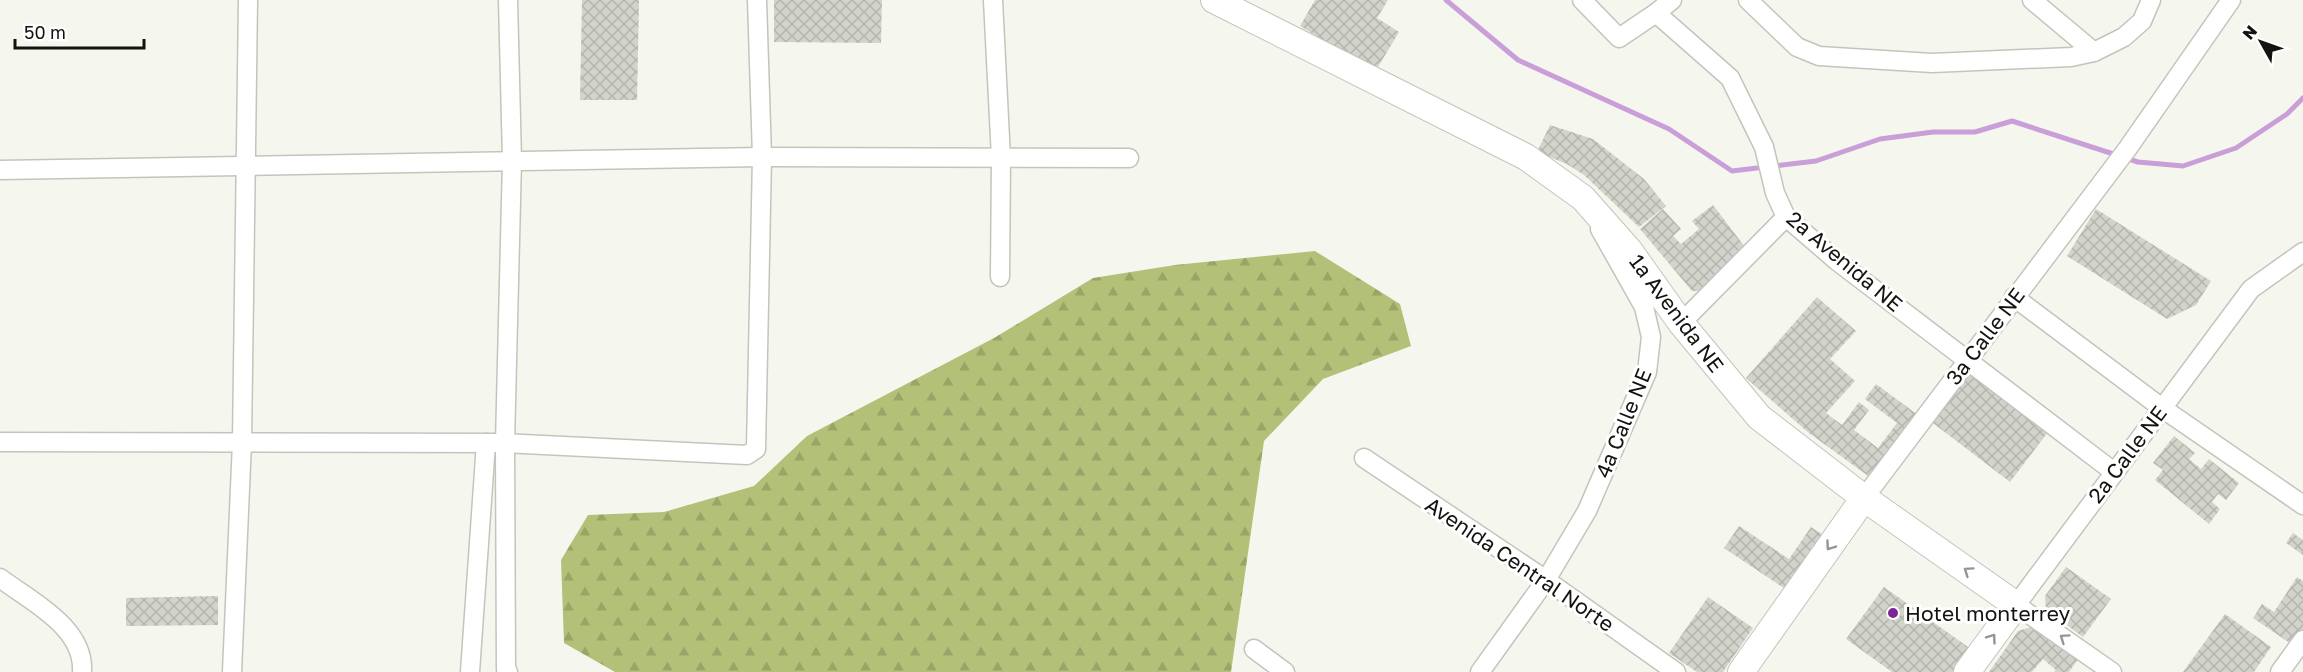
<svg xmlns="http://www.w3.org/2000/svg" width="2303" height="672" font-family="'Golos Text',sans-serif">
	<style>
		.forest { fill: url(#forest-firs) }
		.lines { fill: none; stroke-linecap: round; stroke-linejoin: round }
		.stream { stroke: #ca9ed9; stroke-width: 5 }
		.building { fill: url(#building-cross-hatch) }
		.minor-casing { stroke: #c3c5bd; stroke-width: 21 }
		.secondary-casing { stroke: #c3c5bd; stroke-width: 28 }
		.minor { stroke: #fff; stroke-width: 18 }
		.secondary { stroke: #fff; stroke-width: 26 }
		.oneway { stroke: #959593 }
		.poi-dot { fill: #7c2695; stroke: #fff; stroke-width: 2 }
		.labels { text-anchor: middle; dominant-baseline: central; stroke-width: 6; stroke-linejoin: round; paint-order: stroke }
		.street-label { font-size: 21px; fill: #131310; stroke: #fff }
		.poi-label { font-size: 21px; fill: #131310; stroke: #fff; text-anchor: start }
	</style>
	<defs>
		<pattern id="forest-firs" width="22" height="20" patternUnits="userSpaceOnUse" patternTransform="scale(1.5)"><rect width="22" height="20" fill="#b3c078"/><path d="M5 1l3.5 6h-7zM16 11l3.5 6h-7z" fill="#99a467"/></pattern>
		<pattern id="building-cross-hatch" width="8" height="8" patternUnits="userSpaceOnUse" patternTransform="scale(1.5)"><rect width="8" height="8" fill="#d2d4cc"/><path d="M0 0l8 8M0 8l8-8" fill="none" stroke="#b3b5ae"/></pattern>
	</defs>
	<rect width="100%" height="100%" fill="#f5f7ee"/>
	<path class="forest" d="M1315,251l85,53 11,42 -88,33 -59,62 -33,231h-616l-51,-29 -3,-83 27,-45 76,-3 90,-26 53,-50 187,-98 99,-60 82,-13z"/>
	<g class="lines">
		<path class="stream" d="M1446,0l72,60 151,69 63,42 84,-10 64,-22 53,-7h42l37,-11 126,41 45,4 53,-18 51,-34 16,-16"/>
	</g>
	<g class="building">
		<path d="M582,0h57l-2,100h-57z"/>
		<path d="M774,0h108l-1,43 -107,-1z"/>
		<path d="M1315,0h73l-11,18 22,14 -24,40 -75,-46z"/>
		<path d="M1550,125l43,14 51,40 22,27 -27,21 -55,-52 -17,-11 -30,-12z"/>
		<path d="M1713,205l35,46 -49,40h-7l-52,-62 23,-20 18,20 -8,7 8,8 18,-15 -7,-8z"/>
		<path d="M2096,209l115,72 -15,24 -29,14 -100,-63z"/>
		<path d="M1817,297l39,34 -26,28 25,22 -29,32 16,12 17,-23 10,8 -15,20 24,18 19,-25 -32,-24 11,-15 46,34 -51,60 -62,-45 -63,-55z"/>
		<path d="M1967,371l81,61 -38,50 -81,-62z"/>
		<path d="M2174,436l21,17 -6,6 12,10 8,-10 30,24 -13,17 -8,-6 -6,8 8,7 -11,15 -54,-44 8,-10 -10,-7z"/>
		<path d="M1739,526l50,33 22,-32 17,11 -37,55 -67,-45z"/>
		<path d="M2293,533l10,7v15l-17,-12z"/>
		<path d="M2066,567l45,32 -28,38 -37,-27 -1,-14z"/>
		<path d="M2297,577l6,4v49l-10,15 -40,-27 9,-14 12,8z"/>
		<path d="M1884,587l91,65 -14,20h-69l-46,-33z"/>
		<path d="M218,596v29l-92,1v-28z"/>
		<path d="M1708,597l45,31 -30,44h-26l-28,-19z"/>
		<path d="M2225,614l46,33 -17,25h-71z"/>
		<path d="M2034,626l45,32 -10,14h-15l2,-2 -13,-11 -11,13h-43l29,-41z"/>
	</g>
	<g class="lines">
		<g class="minor-casing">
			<g id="minor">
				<path d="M508,0l4,160 -7,283 1,226 2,3"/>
				<path d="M993,0l8,158 -1,119"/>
				<path d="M1582,0l37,38 37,-25"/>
				<path d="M1672,0l-16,13 74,65 34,69 11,46 11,24 51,44 277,211"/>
				<path d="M1748,0l49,47 22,9 113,7 139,-6 23,-5 30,-15 18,-16 9,-21"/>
				<path d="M2032,0l62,52"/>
				<path d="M0,170l762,-13 367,1"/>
				<path d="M2014,297l148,111 141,97"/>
				<path d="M1681,323l105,-106"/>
				<path d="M0,442l505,1 242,12 9,-6 6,-292 -5,-157"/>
				<path d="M1364,458l182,122 130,92"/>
				<path d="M1864,498l264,-350 103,-148"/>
				<path d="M0,578c30,23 85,49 82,94"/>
				<path d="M1254,649l31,23"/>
				<path d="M232,672l10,-230 6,-442"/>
				<path d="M470,672l16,-229"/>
				<path d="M1480,672l66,-92 41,-69 60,-139 4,-35 -7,-30 -44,-78"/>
				<path d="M2112,672l-96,-67 235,-316 52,-37"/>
				<path d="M2280,672l23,-32"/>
			</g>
		</g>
		<g class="secondary-casing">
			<g id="secondary">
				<path d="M1214,0l312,157 57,41 46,52 52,73 78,94 105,81 152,107 -49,67"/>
				<path d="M1741,672l123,-174"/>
			</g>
		</g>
		<use href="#minor" class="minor"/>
		<use href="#secondary" class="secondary"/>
	</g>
	<defs><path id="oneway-chevron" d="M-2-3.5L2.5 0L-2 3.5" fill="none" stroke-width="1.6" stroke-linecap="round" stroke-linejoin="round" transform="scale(1.5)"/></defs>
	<g class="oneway">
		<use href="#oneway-chevron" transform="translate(1830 546) rotate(125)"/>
		<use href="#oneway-chevron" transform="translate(1968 571) rotate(-145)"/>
		<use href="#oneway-chevron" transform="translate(1992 638) rotate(-54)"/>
		<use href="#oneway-chevron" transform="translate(2064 638) rotate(-145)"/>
	</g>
	<circle class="poi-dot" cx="1893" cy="613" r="6"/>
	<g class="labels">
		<g class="street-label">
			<text transform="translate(1845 261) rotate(40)">2a Avenida NE</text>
			<text transform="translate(1677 313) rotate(53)">1a Avenida NE</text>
			<text transform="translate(1985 336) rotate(-53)">3a Calle NE</text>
			<text transform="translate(1623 423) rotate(-68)">4a Calle NE</text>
			<text transform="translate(2127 454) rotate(-53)">2a Calle NE</text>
			<text transform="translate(1520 564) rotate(34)">Avenida Central Norte</text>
		</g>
		<g class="poi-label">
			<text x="1905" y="613">Hotel monterrey</text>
		</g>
	</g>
	<g transform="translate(2261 42) rotate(310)" stroke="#ffffff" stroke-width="4.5" paint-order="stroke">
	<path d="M0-4.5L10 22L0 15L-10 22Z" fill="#131310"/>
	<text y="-9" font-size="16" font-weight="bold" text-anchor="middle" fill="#131310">N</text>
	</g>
	<path d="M15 39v9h129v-9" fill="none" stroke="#131310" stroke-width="3"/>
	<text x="24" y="39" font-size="18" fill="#131310" stroke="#ffffff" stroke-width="4.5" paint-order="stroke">50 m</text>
</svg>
